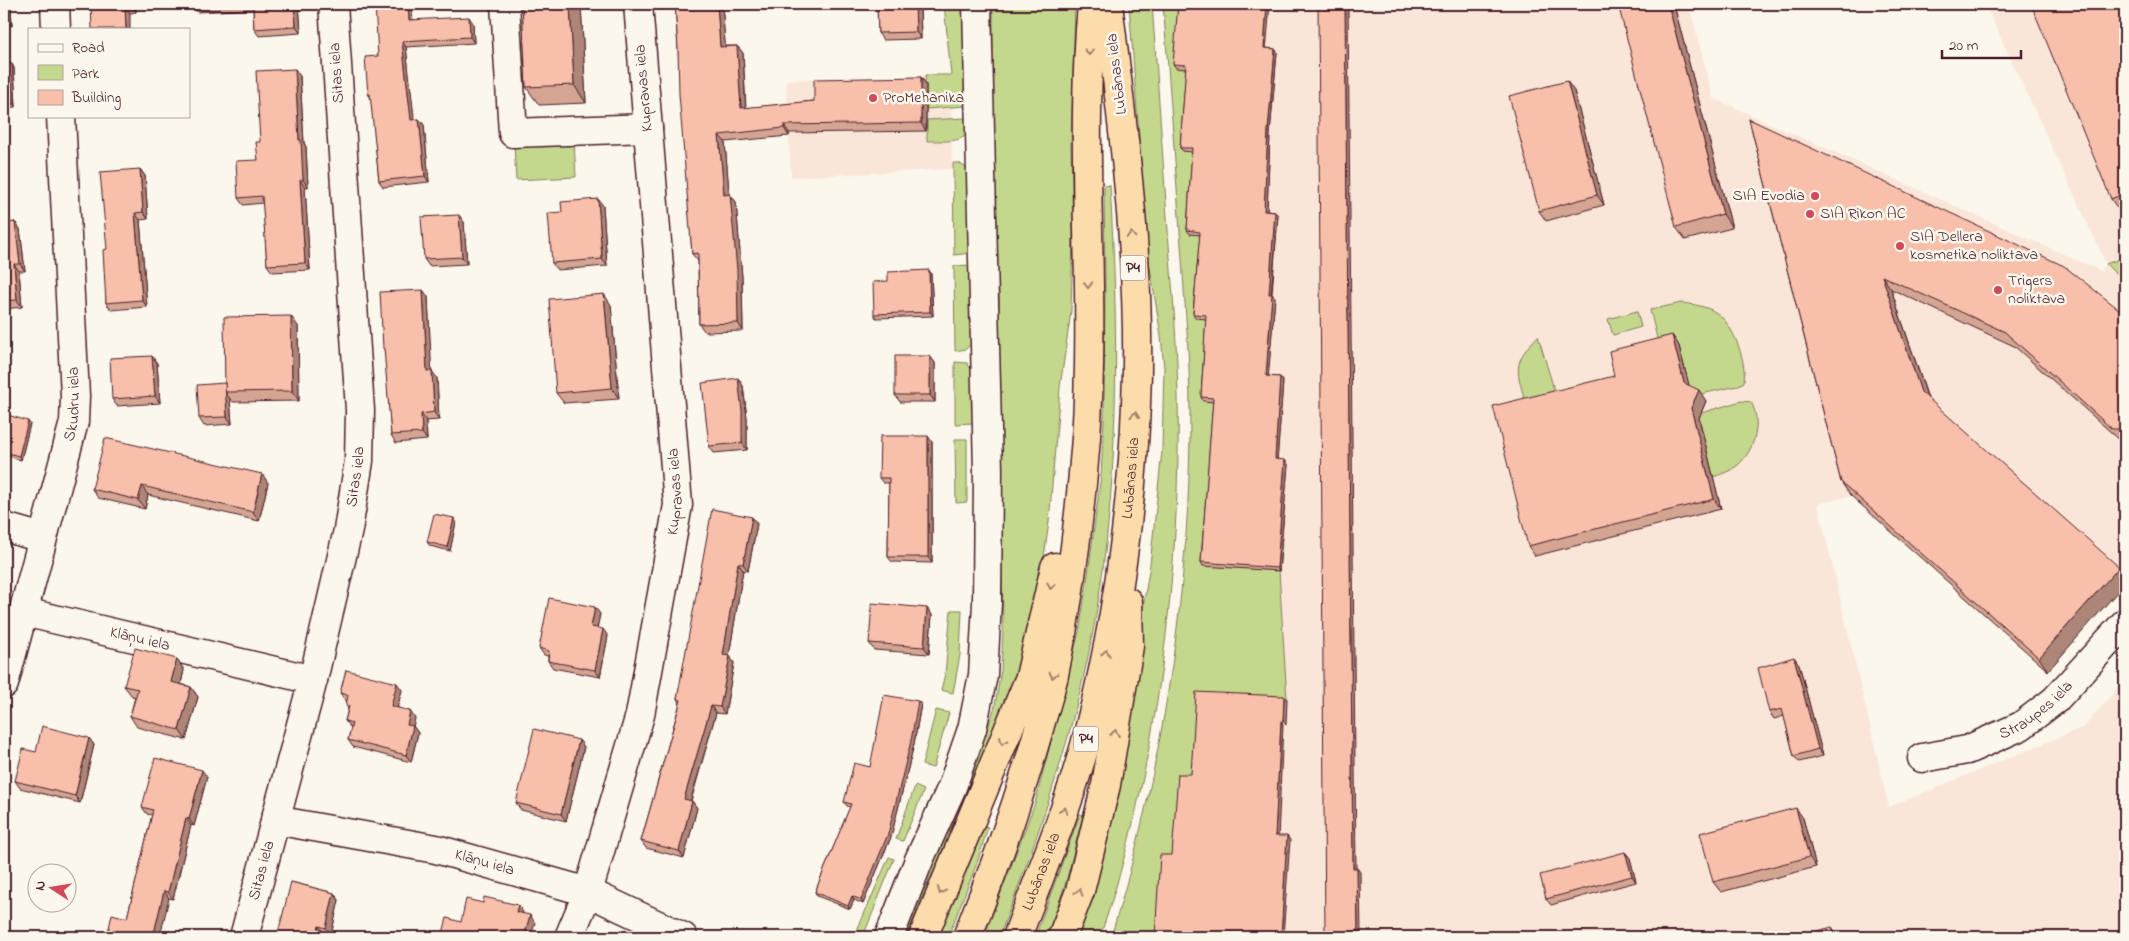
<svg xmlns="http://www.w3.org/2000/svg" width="2129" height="941" font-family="'Indie Flower',sans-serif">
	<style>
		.built { fill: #fae6d8 }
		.green { fill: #c4d88d; stroke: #877c5c }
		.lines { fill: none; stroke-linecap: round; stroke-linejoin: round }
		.minor-casing { stroke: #4a1f2b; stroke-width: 31 }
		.highway-casing { stroke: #4a1f2b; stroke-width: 31 }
		.minor { stroke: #fbf7ec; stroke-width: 28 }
		.highway { stroke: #fddcac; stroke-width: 28 }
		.wall { fill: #d5a593; stroke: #4a1f2b }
		.shaded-wall { fill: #ae8678; stroke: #4a1f2b }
		.building { fill: #f8c0ab; stroke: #4a1f2b }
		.oneway { stroke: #a47e6c }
		.poi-dot { fill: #d1495b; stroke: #fbf7ec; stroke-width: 2 }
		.labels { text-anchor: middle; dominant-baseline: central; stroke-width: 5; stroke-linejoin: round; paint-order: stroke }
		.shield { fill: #fbf7ec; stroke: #7f6065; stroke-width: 1 }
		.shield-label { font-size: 15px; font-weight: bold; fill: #4a1f2b }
		.street-label { font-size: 16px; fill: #4a1f2b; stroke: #fbf7ec }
		.poi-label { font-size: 16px; fill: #4a1f2b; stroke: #fbf7ec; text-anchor: start }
	</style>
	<rect width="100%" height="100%" fill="#fbf7ec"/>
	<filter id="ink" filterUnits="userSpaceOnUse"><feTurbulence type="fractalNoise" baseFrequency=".02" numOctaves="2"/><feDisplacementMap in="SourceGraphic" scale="10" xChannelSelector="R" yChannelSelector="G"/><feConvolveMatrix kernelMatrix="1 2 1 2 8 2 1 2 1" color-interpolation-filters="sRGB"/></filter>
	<g filter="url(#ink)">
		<g class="built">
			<path d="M1181,4h508l24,94 388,173 5,-8 -121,-259h140v579l-77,88 -198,-175 -32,8 71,303 195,-80 41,-48v258h-967l45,-371 6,-247 -13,-1 6,-83 -12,-1 4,-82 -11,-1z"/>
			<path d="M951,75l1,94 -161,8 -5,-97z"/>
		</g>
		<g class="green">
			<path d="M944,4h18l4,102 -40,3 -1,-34h26z"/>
			<path d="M993,4h82l-4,142 2,87 -2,78 -11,76 -11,135 -9,62 -27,107 -88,199 -18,47h-6l34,-85 33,-71 20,-53 7,-22 6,-36 2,-39 -4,-334 -6,-167z"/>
			<path d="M1129,4h23c6,80 11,160 17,241 4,50 8,100 9,151 3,175 -21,376 -78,541h-24l44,-192 30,-180 12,-114 2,-83 -3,-32 -13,-81z"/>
			<path d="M1163,4h18l8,65 -6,82 12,1 -5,82 12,1 -6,82 13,2 6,83 -12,163 76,6 8,129 -93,77 -36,160h-47c52,-170 80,-349 79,-527 0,-50 -5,-101 -8,-151 -6,-85 -12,-170 -19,-255z"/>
			<path d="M966,118c1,3 2,9 2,12 -3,15 -30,10 -41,11v-21z"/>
			<path d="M574,141l2,36 -60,3 -2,-36z"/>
			<path d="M953,163h6l9,6 3,84 -17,2z"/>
			<path d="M1110,185c10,176 11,354 -35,526 -20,77 -47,152 -76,226h-15l51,-134 44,-171 8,-50 14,-107 3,-55 1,-147 -1,-87z"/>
			<path d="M2125,257v26l-19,-19z"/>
			<path d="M971,265l2,77 -7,7 -11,2 -1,-85z"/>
			<path d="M1681,303c11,1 25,3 34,9 18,10 32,50 29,70l-7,4 -45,10 -32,-46 -10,-40z"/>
			<path d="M1637,311l4,16 -28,8 -5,-16z"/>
			<path d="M1538,336l18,60 -30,8c-10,-35 -14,-41 12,-68z"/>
			<path d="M955,362l12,1 7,11v49l-19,1z"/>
			<path d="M1741,401l10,1c11,20 4,48 -13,63 -7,6 -16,9 -25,12l-15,-63z"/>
			<path d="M955,439h12v63l-11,1z"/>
			<path d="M951,610h11l-2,45 -7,38 -12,-3 4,-16z"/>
			<path d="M936,710l13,3 -16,55 -11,-3z"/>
			<path d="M915,786l9,4 -21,51 -7,-2z"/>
			<path d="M1080,814l3,1 -17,67 -19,55h-12z"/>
			<path d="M983,826l5,1 -11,36 -29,74h-10z"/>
			<path d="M889,857l5,2 -31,78h-9z"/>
		</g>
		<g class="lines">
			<g class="minor-casing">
				<g id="minor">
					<path d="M55,4l1,25"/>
					<path d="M505,4l8,129 135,-5"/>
					<path d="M4,527l38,11"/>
					<path id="s1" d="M24,612l289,68"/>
					<path id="s2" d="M4,684l70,-262 1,-26 -14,-280"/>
					<path id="s3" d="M1922,758l45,-8 54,-24 34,-26 70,-77"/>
					<path id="s4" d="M275,820l161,29 152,43 95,45"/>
					<path id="s5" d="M244,937l69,-257 35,-150 11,-69 1,-51 -27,-406"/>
					<path id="s6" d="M569,937l19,-45 52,-177 38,-210 -40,-501"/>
					<path d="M889,937l30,-77 33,-73 20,-58 11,-54 4,-72 1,-132 -11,-467"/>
				</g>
			</g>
			<g class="highway-casing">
				<g id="highway">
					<path d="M923,937l107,-260 25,-110"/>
					<path d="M967,937c28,-69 53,-140 73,-212 5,-17 10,-33 14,-50 16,-78 26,-158 32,-237 10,-144 -7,-290 6,-434"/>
					<path id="s7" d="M1017,937c25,-68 54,-136 72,-207 27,-106 43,-217 47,-326 6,-132 -12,-269 -28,-400"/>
					<path d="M1062,937l18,-46 26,-106 23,-139 -1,-44"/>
				</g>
			</g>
			<use href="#minor" class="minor"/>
			<use href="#highway" class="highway"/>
		</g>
		<g class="wall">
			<path d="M4,4h7l1,22h-8z"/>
			<path d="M91,4h45v8l-6,1z"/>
			<path d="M192,4h107l2,29 -42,3 -5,-7 -1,-20 -56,3 -5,-7z"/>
			<path d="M522,4h59l5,99 -47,2 -13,-18z"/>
			<path d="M675,4h47l3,42h12l6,7 3,55 68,-7 107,-24 5,8v46l-137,2v3l-64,6 4,52 7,8 6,76 1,53 -38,1 -6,-8 -1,-63 -6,-7z"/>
			<path d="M877,4h43l1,35 -38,1 -5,-7z"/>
			<path d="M2125,4v202l-7,3 -7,-10z"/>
			<path d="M1675,9l57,219 -47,12 -9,-13z"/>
			<path d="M413,20l60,3 1,20 -68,4 8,73 5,-1 5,6 5,57 -46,5 -4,-6 -8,-83 -3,-4 10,-38z"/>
			<path d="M1266,48l9,1 2,3 -7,81 -3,78 8,1 3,3 -6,79 3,3 -7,79 12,1 3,4 -6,79 11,4 -9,107 -76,-5 -2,-4 12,-160 -10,-1 -2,-4 5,-78 -10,-1 -3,-4 7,-79 -10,-1 -3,-4 5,-78 -9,-1 -3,-3 6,-79 -10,-1 -3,-4z"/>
			<path d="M4,64h8l2,4 2,39 -12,1z"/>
			<path d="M300,76l4,67 2,4 2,40h-3l5,83 -38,2 -5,-7 -4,-62 -20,2 -5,-7 20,-38 2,-18z"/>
			<path d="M1574,91l30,114 -58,16 -7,-10z"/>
			<path d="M1749,119l376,195v128h-3l-108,-96 -123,-57 37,109 120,273 -198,-176 -9,-13z"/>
			<path d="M140,169l5,7 3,43 -8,1 7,87 -36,3 -5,-7 1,-54z"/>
			<path d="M598,199l5,7 4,60 -50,4 -5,-7 10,-51z"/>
			<path d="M15,222l5,7 5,42h-6l3,36 -18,2v-85z"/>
			<path d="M464,222l3,42 -38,2 -5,-7z"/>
			<path d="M929,270l2,4 2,42 -57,2 -2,-4 14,-33z"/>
			<path d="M423,290l5,7 3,74 6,7 2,42 -13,1 1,19 -31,3 -5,-8 -6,-84 -2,-3z"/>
			<path d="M611,305l8,94 -55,4 -8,-10z"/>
			<path d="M298,326l1,75 -66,1 -3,-3 2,25 -28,2 -5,-8 26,-35z"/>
			<path d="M1672,335l7,11 10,40 17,15 -7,17 22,91 -186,47 -7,-10 86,-170z"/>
			<path d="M930,356l5,7v39h-35l-5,-7z"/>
			<path d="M157,363l3,40 -43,3 -5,-7z"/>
			<path d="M738,378l5,8 4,32v32l-33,3 -5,-7z"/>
			<path d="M4,414l26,10 -9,36 -17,-5z"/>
			<path d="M932,442v121l-40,-1 -4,-5 1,-74h-6l-4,-5z"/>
			<path d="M262,474l6,9 -9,38 -111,-26 -3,14 -47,-11 -6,-9z"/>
			<path d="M752,517l5,7 -9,47 -5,-1 -14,86 5,7 -9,51 -9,-1 -25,88h1l5,7 -13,50 -38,-10 -5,-7 39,-138 -3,-4z"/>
			<path d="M456,522l-6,29 -20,-5 -3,-4z"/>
			<path d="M927,608l5,7 -3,39 -55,-4 -5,-7z"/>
			<path d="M600,614l-3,14 11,8 -8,41 -47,-9 -5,-7v-5l-4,-1 -5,-7z"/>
			<path d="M177,659l7,11 -3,14 10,3 7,10 -12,43 -49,-13 -7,-11 5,-19 -3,-1 -8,-10z"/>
			<path d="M1799,664l24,92 -24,6 -5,-6 -10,-40 -10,3 -5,-7z"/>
			<path d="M402,690l-5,17 18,11 -2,8 5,7 -7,29 -58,-15 -5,-7 3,-12 -6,-7 3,-12 -2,-4 1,-4 -2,-1 -5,-7z"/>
			<path d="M918,701l3,3 -7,40 -23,93 -28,67 -9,-4 -4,9 -33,-13 -2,-4 35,-85 -3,-1 -3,-4z"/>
			<path d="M89,738l5,7 -14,58 -60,-15 -5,-7 21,-29z"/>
			<path d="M579,740l5,7 -18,74 -45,-11 -5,-7z"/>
			<path d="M207,777l-13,49 -3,-1 -18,74 -4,-1 -42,20 25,-103 -5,-1 -5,-7z"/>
			<path d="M1803,818l13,49 -95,25 -8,-10z"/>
			<path d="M1625,852l5,6 6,24 -85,23 -5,-6z"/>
			<path d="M291,882l43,11 5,7 -8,35 -7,-2 -1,4z"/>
		</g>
		<g class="shaded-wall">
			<path d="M6,4h5l1,22 -5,-7z"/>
			<path d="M131,4h5v8l-5,-7z"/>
			<path d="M294,4h5l2,29 -5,-7z"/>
			<path d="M408,4h4l1,22 -4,-6z"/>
			<path d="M570,4h11l5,99 -12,-18z"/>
			<path d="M717,4h5l4,50 -6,-7z"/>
			<path d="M915,4h5l1,35 -5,-7z"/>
			<path d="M1267,4h3l-4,47 -2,-3z"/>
			<path d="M1345,4h3l8,868 -3,-4z"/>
			<path d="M1668,4h4l3,5 57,219 -9,-14z"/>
			<path d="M125,6l5,7v16h-4z"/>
			<path d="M469,17l4,6 1,20 -4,-6z"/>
			<path d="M402,41l4,6 9,79 -4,-6z"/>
			<path d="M737,46l6,7 3,63 -5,-8z"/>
			<path d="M1275,49l2,3 -7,81 -3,81 -3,-3 4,-81z"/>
			<path d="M12,64l2,4 2,39 -3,-3z"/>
			<path d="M295,69l5,7 4,67 2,4 2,40 -5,-7 -4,-40z"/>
			<path d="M921,77l5,8v46l-5,-8z"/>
			<path d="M1567,81l7,10 30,114 -7,-10z"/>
			<path d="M419,119l5,6 5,57 -4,-6z"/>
			<path d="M784,125l5,8v3l-5,-8z"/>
			<path d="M719,135l6,7 5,61 -6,-8z"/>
			<path d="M140,169l5,7 3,43 -5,-7z"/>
			<path d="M300,180l5,7 5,83 -5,-7z"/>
			<path d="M730,194l6,8 6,76 1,53 -5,-8z"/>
			<path d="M598,199l5,7 4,60 -5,-7z"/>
			<path d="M1275,212l3,3 -7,82 -2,-3z"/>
			<path d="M135,213l5,7 7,87 -5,-7z"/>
			<path d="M459,215l5,7 3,42 -5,-7z"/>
			<path d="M15,222l5,7 5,42 -5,-7z"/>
			<path d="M14,264l5,7 3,36 -5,-7z"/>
			<path d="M929,270l2,4 2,42 -3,-4z"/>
			<path d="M1882,276l9,13 39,116 -9,-13z"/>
			<path d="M423,290l5,7 4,81 -5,-7z"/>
			<path d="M604,294l7,11 8,94 -7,-11z"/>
			<path d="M1272,294l3,3 -7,83 -2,-4z"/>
			<path d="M291,316l7,10 1,75 -7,-10z"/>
			<path d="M1672,335l7,11 12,47 -7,-10z"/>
			<path d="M152,356l5,7 3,40 -5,-7z"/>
			<path d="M930,356l5,7v39l-5,-7z"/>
			<path d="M432,371l5,7 2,42 -5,-8z"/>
			<path d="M1280,377l3,4 -6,82 -2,-4z"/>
			<path d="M738,378l5,8 4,32v32l-5,-7z"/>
			<path d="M1699,390l7,11 -7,17 22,91 -7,-10 -23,-91z"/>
			<path d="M225,392l5,7 2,25 -5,-7z"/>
			<path d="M421,414l5,7 1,19 -5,-7z"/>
			<path d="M28,421l2,3 -9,36 -2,-4z"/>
			<path d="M928,436l4,6v121l-4,-6z"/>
			<path d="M1285,460l3,4 -9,107 -2,-3z"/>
			<path d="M262,474l6,9 -9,38 -6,-9z"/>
			<path d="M142,486l6,9 -3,14 -7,-9z"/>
			<path d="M752,517l5,7 -9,47 -5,-7z"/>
			<path d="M454,518l2,4 -6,29 -3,-4z"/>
			<path d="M738,563l5,7 -15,92 -5,-7z"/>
			<path d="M2119,567l6,9v7l-77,88 -9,-13z"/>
			<path d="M595,607l5,7 -4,20 -5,-7z"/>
			<path d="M927,608l5,7 -3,39 -5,-7z"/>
			<path d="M603,629l5,7 -8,41 -5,-7z"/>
			<path d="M730,656l4,7 -9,51 -5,-7z"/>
			<path d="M1794,657l5,7 24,92 -5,-7z"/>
			<path d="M177,659l7,11 -5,22 -8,-10z"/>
			<path d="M397,683l5,7 -6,23 -5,-7z"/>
			<path d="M191,687l7,10 -12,43 -7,-10z"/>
			<path d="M1284,696l3,4 -1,25 -3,-4z"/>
			<path d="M918,701l3,3 -7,40 -23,93 -28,67 -2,-4z"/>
			<path d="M711,706l5,7 -27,93 -5,-7z"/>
			<path d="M410,711l5,7 -3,14 -5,-7z"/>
			<path d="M1281,721l2,4 -5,114 -3,-3z"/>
			<path d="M413,726l5,7 -7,29 -5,-7z"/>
			<path d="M89,738l5,7 -14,58 -5,-7z"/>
			<path d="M579,740l5,7 -18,74 -5,-7z"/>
			<path d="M202,770l5,7 -13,49 -5,-7z"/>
			<path d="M692,801l5,7 -13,50 -5,-7z"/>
			<path d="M1796,808l7,10 13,49 -7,-10z"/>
			<path d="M186,818l5,7 -18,74 -5,-7z"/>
			<path d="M1287,836l3,4 -7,97h-2z"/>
			<path d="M1625,852l5,6 6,24 -4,-6z"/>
			<path d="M1357,868l3,4 1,65h-3z"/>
			<path d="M164,891l5,7 -9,39h-7z"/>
			<path d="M334,893l5,7 -8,35 -5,-7z"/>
			<path d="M852,896l2,4 -4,9 -2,-3z"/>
			<path d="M518,905l5,7 -2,7 -5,-7z"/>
			<path d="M530,915l5,8 -4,14h-7z"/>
			<path d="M319,926l5,7 -1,4h-7z"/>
			<path d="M1832,927l7,10h-4z"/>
		</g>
		<g class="building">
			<path d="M4,4h2l1,15h-3z"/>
			<path d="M91,4h40v1l-6,1 1,23h-34z"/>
			<path d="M192,4h26l-26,1z"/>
			<path d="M253,4h41l2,22 -42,3z"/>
			<path d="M375,4h33l1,16 60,-3 1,20 -68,4 9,79 8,-1 6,57 -46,5 -9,-87h-2l-3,-37 13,-1z"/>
			<path d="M522,4h48l4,81 -48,2z"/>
			<path d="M675,4h42l3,43 17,-1 4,62 73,-7v-22l107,-2v46l-137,2v3l-65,7 5,60 6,-1 7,76 1,53 -39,1 -1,-71 -6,1 -13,-160 -1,-45z"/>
			<path d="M877,4h38l1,28 -38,1z"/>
			<path d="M1178,4h89l-3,44 11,1 -7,81 -4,81 11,1 -6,82h3l-6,82 14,1 -5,82 10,1 -8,108 -76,-6 12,-164 -12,-1 5,-82 -13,-1 7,-82 -13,-2 5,-82h-12l6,-83 -13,-1z"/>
			<path d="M1318,4h27l8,864h4l1,69h-33z"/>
			<path d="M1635,4h33l55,210 -47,13 -57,-219z"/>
			<path d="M2031,4h94v189l-14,6z"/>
			<path d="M4,64h8l1,40h-9z"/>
			<path d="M295,69l4,71h2l2,40h-3l5,83 -38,2 -5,-69 -24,2 -2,-37 22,-1 -2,-18h4l-4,-71z"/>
			<path d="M1567,81l30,114 -58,16 -30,-115z"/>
			<path d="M1749,119l315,147 61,48v115h-13l-107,-97 -123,-56 39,116 198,175 -80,91 -198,-176z"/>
			<path d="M140,169l3,43 -8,1 7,87 -36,3 -3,-53 4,-1 -7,-77z"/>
			<path d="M598,199l4,60 -50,4 -4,-50 14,-1 -1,-10z"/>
			<path d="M459,215l3,42 -38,2 -3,-42z"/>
			<path d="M15,222l5,42h-6l3,36 -13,1v-77z"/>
			<path d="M929,270l1,42 -56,2 -1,-32 15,-1v-9z"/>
			<path d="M423,290l4,81h5l2,41 -13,2 1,19 -31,2 -7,-87h-1l-3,-56z"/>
			<path d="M604,294l8,94 -56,5 -7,-94z"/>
			<path d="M291,316l1,75 -67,1 -1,-75z"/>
			<path d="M1672,335l12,48 15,7 -8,18 23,91 -186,47 -35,-140 121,-30 -5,-25z"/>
			<path d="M152,356l3,40 -43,3 -2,-41z"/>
			<rect x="895" y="356" width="35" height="39"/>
			<path d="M738,378l4,33v32l-33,3 -7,-63z"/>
			<path d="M225,383l2,34 -28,1 -2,-33z"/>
			<path d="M4,414l24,7 -9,35 -15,-4z"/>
			<path d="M880,436h48v121h-40l1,-79h-10z"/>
			<path d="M105,438l157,36 -9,38 -111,-26 -4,14 -46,-11z"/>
			<path d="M712,509l40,8 -9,47 -5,-1 -15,92 7,1 -10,51 -9,-1 -27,93 8,2 -13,50 -38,-10 40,-141 -4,-1z"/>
			<path d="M434,514l20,4 -7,29 -20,-5z"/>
			<path d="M549,598l46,9 -4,20 12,2 -8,41 -47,-9 1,-10 -10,-3z"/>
			<path d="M872,603l55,5 -3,39 -55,-4z"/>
			<path d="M135,648l42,11 -6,23 20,5 -12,43 -49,-14 8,-27 -14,-3z"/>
			<path d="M1794,657l24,92 -24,7 -12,-47 -13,3 -11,-44z"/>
			<path d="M346,670l51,13 -6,23 19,5 -3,14 6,1 -7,29 -58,-15 4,-17 -7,-2 4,-15 -3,-1 2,-10 -8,-2z"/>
			<path d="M1196,692l88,4 -1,25h-2l-6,115h12l-6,101h-139v-1l13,1 5,-82h12l6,-81h13z"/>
			<path d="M884,695l34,6 -7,40 -23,93 -27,66 -9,-4 -4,10 -33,-14 36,-88 -7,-2 10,-39 16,4z"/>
			<path d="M42,726l47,12 -14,58 -60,-15 8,-32 13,3z"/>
			<path d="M534,729l45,11 -18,74 -45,-11z"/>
			<path d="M155,758l47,12 -13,49 -3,-1 -18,74 -4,-1 -11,46h-46l5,-23 15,4 26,-108 -11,-3z"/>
			<path d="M1796,808l13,49 -96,25 -13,-49z"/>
			<path d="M1625,852l7,24 -86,23 -6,-24z"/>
			<path d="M291,882l43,11 -8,35 -7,-2 -3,11h-39z"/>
			<path d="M484,897l34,8 -2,7 14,3 -6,22h-82l5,-19 14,4 5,-23 17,4z"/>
			<path d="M1832,927l3,10h-39z"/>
		</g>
		<defs><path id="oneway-chevron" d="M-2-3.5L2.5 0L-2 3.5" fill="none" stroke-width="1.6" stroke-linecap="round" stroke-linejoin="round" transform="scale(1.25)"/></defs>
		<g class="oneway">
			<use href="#oneway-chevron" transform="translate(1089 52) rotate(91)"/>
			<use href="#oneway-chevron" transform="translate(1131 235) rotate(-93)"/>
			<use href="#oneway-chevron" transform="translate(1088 285) rotate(89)"/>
			<use href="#oneway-chevron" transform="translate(1135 415) rotate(-86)"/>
			<use href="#oneway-chevron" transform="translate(1051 586) rotate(103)"/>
			<use href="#oneway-chevron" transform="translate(1106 653) rotate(-78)"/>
			<use href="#oneway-chevron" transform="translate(1053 675) rotate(102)"/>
			<use href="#oneway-chevron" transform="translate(1115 733) rotate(-81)"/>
			<use href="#oneway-chevron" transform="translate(1003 741) rotate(113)"/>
			<use href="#oneway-chevron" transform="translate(1064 810) rotate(-70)"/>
			<use href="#oneway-chevron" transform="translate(941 891) rotate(112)"/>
			<use href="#oneway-chevron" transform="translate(1079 892) rotate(-72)"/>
		</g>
	</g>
	<g class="poi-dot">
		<circle cx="873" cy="98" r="5"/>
		<circle cx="1815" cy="196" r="5"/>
		<circle cx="1810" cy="214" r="5"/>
		<circle cx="1900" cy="246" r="5"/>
		<circle cx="1998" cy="290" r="5"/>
	</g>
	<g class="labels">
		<g class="shield">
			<rect x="1120.5" y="255.5" width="25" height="25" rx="4"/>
			<rect x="1073.5" y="726.5" width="25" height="25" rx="4"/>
		</g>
		<g class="shield-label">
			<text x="1133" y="268">P4</text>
			<text x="1086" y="739">P4</text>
		</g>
		<g class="street-label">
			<text transform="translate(337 73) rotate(-94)">Sitas iela</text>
			<text transform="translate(1117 74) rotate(-97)">Lubānas iela</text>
			<text transform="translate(644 88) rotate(-95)">Kupravas iela</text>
			<text stroke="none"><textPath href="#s2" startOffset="289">Skudru iela</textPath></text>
			<text stroke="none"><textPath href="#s5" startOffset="474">Sitas iela</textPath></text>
			<text stroke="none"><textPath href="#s7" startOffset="475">Lubānas iela</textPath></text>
			<text stroke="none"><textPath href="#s6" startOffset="460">Kupravas iela</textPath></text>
			<text stroke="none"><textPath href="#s1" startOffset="119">Klāņu iela</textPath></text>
			<text stroke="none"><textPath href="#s3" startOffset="126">Straupes iela</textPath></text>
			<text stroke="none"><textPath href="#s4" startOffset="214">Klāņu iela</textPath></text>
			<text stroke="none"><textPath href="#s5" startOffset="69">Sitas iela</textPath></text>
			<text stroke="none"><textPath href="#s7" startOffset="70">Lubānas iela</textPath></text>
		</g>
		<g class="poi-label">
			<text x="883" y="98">ProMehanika</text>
			<text x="1805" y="196" text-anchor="end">SIA Evodia</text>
			<text x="1820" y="214">SIA Rikon AC</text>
			<text x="1910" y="237">SIA Dellera<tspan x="1910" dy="18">kosmetika noliktava</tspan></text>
			<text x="2008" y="281">Trigers<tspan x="2008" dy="18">noliktava</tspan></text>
		</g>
	</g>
	<rect width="2129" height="941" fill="none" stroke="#fbf7ec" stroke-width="20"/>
	<rect x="10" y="10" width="2109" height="921" fill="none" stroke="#4a1f2b" stroke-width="2" filter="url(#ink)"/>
	<rect x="28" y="28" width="162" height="90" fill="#fbf7ec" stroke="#b4a19f"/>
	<rect x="38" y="44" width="25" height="8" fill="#fbf7ec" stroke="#b4a19f"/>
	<text x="72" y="52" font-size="15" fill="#4a1f2b">Road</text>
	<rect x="38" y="65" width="25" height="15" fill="#c4d88d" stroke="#b4a19f"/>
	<text x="72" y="78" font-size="15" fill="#4a1f2b">Park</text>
	<rect x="38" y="90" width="25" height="15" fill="#f8c0ab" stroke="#b4a19f"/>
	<text x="72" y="102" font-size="15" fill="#4a1f2b">Building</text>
	<g transform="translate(52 888) rotate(282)"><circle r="24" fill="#fbf7ec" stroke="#b4a19f"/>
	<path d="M0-4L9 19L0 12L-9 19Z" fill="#d1495b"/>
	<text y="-8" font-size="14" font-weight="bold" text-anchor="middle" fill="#4a1f2b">N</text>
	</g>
	<path d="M1942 50v8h79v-8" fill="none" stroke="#4a1f2b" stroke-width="2.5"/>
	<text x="1949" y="50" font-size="15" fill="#4a1f2b" stroke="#fbf7ec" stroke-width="4" paint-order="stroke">20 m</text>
</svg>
